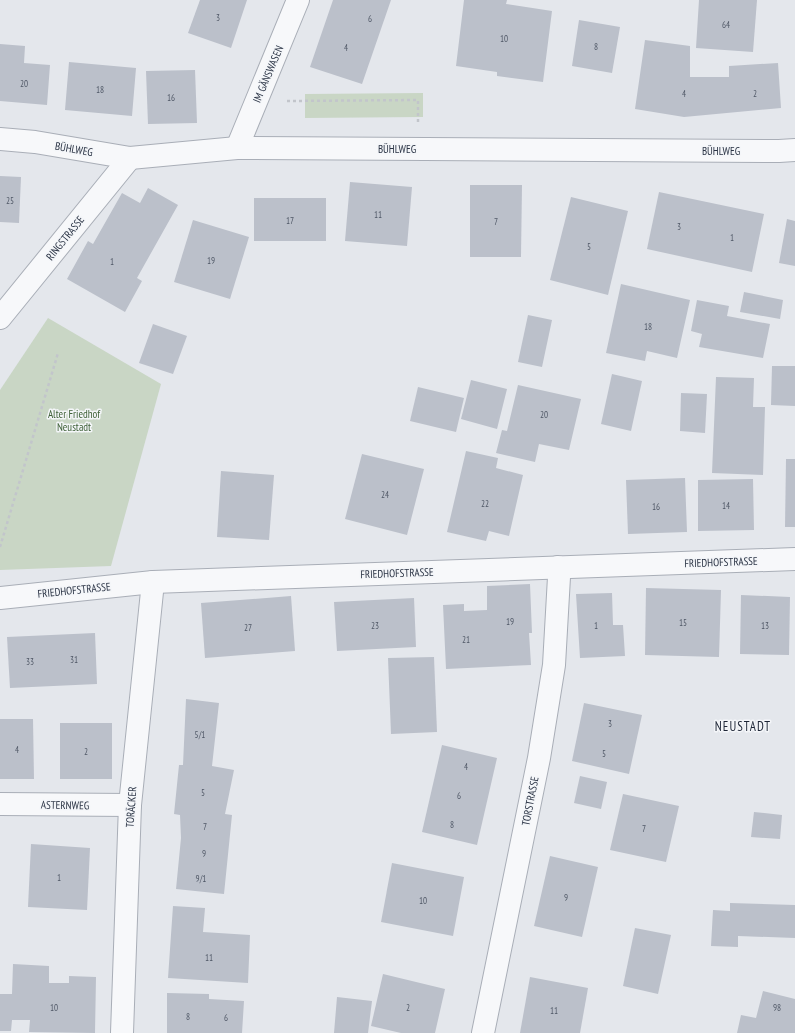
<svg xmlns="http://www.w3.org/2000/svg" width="795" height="1033" font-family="'PT Sans Narrow',sans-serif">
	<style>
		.green { fill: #c9d6c5 }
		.building { fill: #bbc0ca }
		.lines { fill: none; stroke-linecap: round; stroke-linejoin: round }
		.minor-casing { stroke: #a9aeb7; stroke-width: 24 }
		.path { stroke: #c2c5cb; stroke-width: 2.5; stroke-dasharray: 3 3; stroke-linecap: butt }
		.minor { stroke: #f7f8fa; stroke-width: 22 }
		.labels { text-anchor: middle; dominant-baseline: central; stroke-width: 3; stroke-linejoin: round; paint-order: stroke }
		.number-label { font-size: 9px; fill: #4f5766 }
		.street-label { font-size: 11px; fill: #2b3445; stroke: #f4f6f9 }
		.park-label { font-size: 11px; fill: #3f6138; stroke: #f4f6f9 }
		.quarter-label { font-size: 13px; letter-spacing: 1px; fill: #1d2536; stroke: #f4f6f9 }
	</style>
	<rect width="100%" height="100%" fill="#e4e7ec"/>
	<g class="green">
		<path d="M423,93v24l-118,1v-24z"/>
		<path d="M48,318l113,66 -50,182 -111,4v-180z"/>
	</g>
	<g class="building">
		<path d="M200,0h47l-16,48 -43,-15z"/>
		<path d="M333,0h58l-29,84 -52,-17z"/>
		<path d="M464,0h43l-1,4 46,7 -9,71 -46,-6v-4l-41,-6z"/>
		<path d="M699,0h58l-4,52 -57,-4z"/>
		<path d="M579,20l41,7 -8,46 -40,-7z"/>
		<path d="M645,40l45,6v31h39v-11l49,-3 3,45 -97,9 -49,-8z"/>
		<path d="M0,44l25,2 -1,17 26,2 -3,40 -47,-4z"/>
		<path d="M69,62l67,6 -4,48 -67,-6z"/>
		<path d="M195,70l2,53 -49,1 -2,-53z"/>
		<path d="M0,176l21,1 -2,46 -19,-1z"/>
		<path d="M350,182l62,5 -5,59 -62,-5z"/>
		<path d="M470,185h52l-1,72h-51z"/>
		<path d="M148,188l30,17 -41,73 5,3 -17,31 -58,-33 21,-38 5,3 29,-51 18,10z"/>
		<path d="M659,192l105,22 -12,58 -105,-23z"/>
		<path d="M571,197l57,14 -20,84 -58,-15z"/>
		<rect x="254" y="198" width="72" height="43"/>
		<path d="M787,219l8,2v45l-16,-3z"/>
		<path d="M193,220l56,17 -19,62 -56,-17z"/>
		<path d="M621,284l69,16 -13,58 -30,-7 -2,10 -39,-8z"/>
		<path d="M744,292l39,8 -3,19 -40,-7z"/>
		<path d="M697,300l32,6 -2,10 43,8 -7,34 -64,-11 3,-13 -11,-3z"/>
		<path d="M528,315l24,5 -10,47 -24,-5z"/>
		<path d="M153,324l34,12 -14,38 -34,-11z"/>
		<path d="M772,366h23v40l-24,-1z"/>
		<path d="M612,374l30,7 -11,50 -30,-7z"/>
		<path d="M716,377l38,1 -1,29h12l-2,68 -51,-2z"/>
		<path d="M471,380l36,9 -10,40 -36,-10z"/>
		<path d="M518,385l63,14 -12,51 -30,-6 -4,18 -39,-9 6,-23 5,1z"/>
		<path d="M418,387l46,11 -8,34 -46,-11z"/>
		<path d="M681,393l26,1 -2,39 -25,-2z"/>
		<path d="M466,451l32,7 -2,10 27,7 -14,61 -20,-5 -3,10 -39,-9z"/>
		<path d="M362,454l62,15 -17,66 -62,-16z"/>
		<path d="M786,459h9v68h-10z"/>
		<path d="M221,471l53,4 -5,65 -52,-3z"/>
		<path d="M685,478l2,54 -59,2 -2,-54z"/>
		<path d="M753,479l1,51 -56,1v-51z"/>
		<path d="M530,584l2,49h-3l2,32 -85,4 -3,-64 21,-1v7l23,-1v-24z"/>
		<path d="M646,588l75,2 -2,67 -74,-2z"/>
		<path d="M612,593l1,32h10l2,31 -45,2 -4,-64z"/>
		<path d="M741,595l49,2 -1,58 -49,-1z"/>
		<path d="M291,596l4,55 -90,7 -4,-55z"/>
		<path d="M414,598l2,49 -79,4 -3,-49z"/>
		<path d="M95,633l2,51 -87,4 -3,-51z"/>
		<path d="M434,657l3,75 -46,2 -3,-76z"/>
		<path d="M186,699l33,4 -7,63 22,4 -9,44 7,1 -8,79 -48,-5 5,-51 -1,-23 -6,-1 5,-49h4z"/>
		<path d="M584,703l58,12 -13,59 -57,-13z"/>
		<path d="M0,719h33l1,60h-34z"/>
		<rect x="60" y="723" width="52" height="56"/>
		<path d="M442,745l55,13 -20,87 -55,-13z"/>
		<path d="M580,776l27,6 -6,27 -27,-6z"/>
		<path d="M623,794l56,12 -13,56 -56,-12z"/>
		<path d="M754,812l28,3 -2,24 -29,-2z"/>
		<path d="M31,844l59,4 -3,62 -59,-3z"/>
		<path d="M550,856l48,11 -16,70 -48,-11z"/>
		<path d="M392,863l72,14 -11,59 -72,-14z"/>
		<path d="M730,903l65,2v33l-57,-2v11l-27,-1 2,-36 17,1z"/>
		<path d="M173,906l32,2 -2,24 47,3 -2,48 -80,-5z"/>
		<path d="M635,928l36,7 -13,59 -35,-8z"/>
		<path d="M13,964l36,2v17h20v-7l27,1 -1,56 -66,-1 1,-12h-18l-1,11h-11v-37h12z"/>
		<path d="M383,974l62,15 -10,44h-34l-30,-7z"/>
		<path d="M530,977l58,11 -8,45h-60z"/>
		<path d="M763,991l32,8v34h-58l4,-18 15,3z"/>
		<path d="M167,993l42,1v5l35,2 -2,32h-75z"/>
		<path d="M337,997l35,4 -4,32h-34z"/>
	</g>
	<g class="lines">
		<g class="minor-casing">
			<g id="minor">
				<path d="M0,139l35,3 95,16 107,-10 542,3 16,-1"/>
				<path d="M237,148l61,-148"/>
				<path d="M0,318l130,-160"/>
				<path d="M0,598l153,-16 642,-23"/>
				<path d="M0,804l130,1"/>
				<path d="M122,1033l8,-228 23,-223"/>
				<path d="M483,1033l56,-275 15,-93 5,-88 -1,-10"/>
			</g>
		</g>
		<g class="path">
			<path d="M287,101l131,-1v22"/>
			<path d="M0,547l58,-194"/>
		</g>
		<use href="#minor" class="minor"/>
	</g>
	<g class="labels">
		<g class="number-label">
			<text x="218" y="17">3</text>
			<text x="370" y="18">6</text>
			<text x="726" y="24">64</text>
			<text x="504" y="38">10</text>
			<text x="596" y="46">8</text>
			<text x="346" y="47">4</text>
			<text x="24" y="83">20</text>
			<text x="100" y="89">18</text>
			<text x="684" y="93">4</text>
			<text x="755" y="93">2</text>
			<text x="171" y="97">16</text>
			<text x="10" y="200">25</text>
			<text x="378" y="214">11</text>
			<text x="290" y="220">17</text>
			<text x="496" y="221">7</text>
			<text x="679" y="226">3</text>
			<text x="732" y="237">1</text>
			<text x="589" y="246">5</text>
			<text x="211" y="260">19</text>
			<text x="112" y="261">1</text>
			<text x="648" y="326">18</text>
			<text x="544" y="414">20</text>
			<text x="385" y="494">24</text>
			<text x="485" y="503">22</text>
			<text x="726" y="505">14</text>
			<text x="656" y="506">16</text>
			<text x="510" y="621">19</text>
			<text x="683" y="622">15</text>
			<text x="375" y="625">23</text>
			<text x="596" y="625">1</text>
			<text x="765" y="625">13</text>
			<text x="248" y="627">27</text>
			<text x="466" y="639">21</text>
			<text x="74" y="659">31</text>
			<text x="30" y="661">33</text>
			<text x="610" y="723">3</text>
			<text x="200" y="734">5/1</text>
			<text x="17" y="749">4</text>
			<text x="86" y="751">2</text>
			<text x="604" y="753">5</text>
			<text x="466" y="766">4</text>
			<text x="203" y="792">5</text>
			<text x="459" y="795">6</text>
			<text x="452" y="824">8</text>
			<text x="205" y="826">7</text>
			<text x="644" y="828">7</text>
			<text x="204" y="853">9</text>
			<text x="59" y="877">1</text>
			<text x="201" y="878">9/1</text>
			<text x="566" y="897">9</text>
			<text x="423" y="900">10</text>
			<text x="209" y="957">11</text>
			<text x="54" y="1007">10</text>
			<text x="408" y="1007">2</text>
			<text x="777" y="1007">98</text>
			<text x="554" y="1010">11</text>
			<text x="188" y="1016">8</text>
			<text x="226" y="1017">6</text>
		</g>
		<g class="street-label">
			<text transform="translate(268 74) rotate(-67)">IM GÄNSWASEN</text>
			<text transform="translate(74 149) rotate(10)">BÜHLWEG</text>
			<text x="397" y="149">BÜHLWEG</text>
			<text x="721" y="151">BÜHLWEG</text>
			<text transform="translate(65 238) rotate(-51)">RINGSTRASSE</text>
			<text transform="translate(721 562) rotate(-2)">FRIEDHOFSTRASSE</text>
			<text transform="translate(397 573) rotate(-2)">FRIEDHOFSTRASSE</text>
			<text transform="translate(74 590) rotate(-6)">FRIEDHOFSTRASSE</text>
			<text transform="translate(530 801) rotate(-79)">TORSTRASSE</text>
			<text transform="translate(65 805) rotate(1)">ASTERNWEG</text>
			<text transform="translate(131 807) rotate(-86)">TORÄCKER</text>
		</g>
		<g class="park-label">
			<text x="74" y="414">Alter Friedhof<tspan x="74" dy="13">Neustadt</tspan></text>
		</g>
		<g class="quarter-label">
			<text x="743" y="726">NEUSTADT</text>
		</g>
	</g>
</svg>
